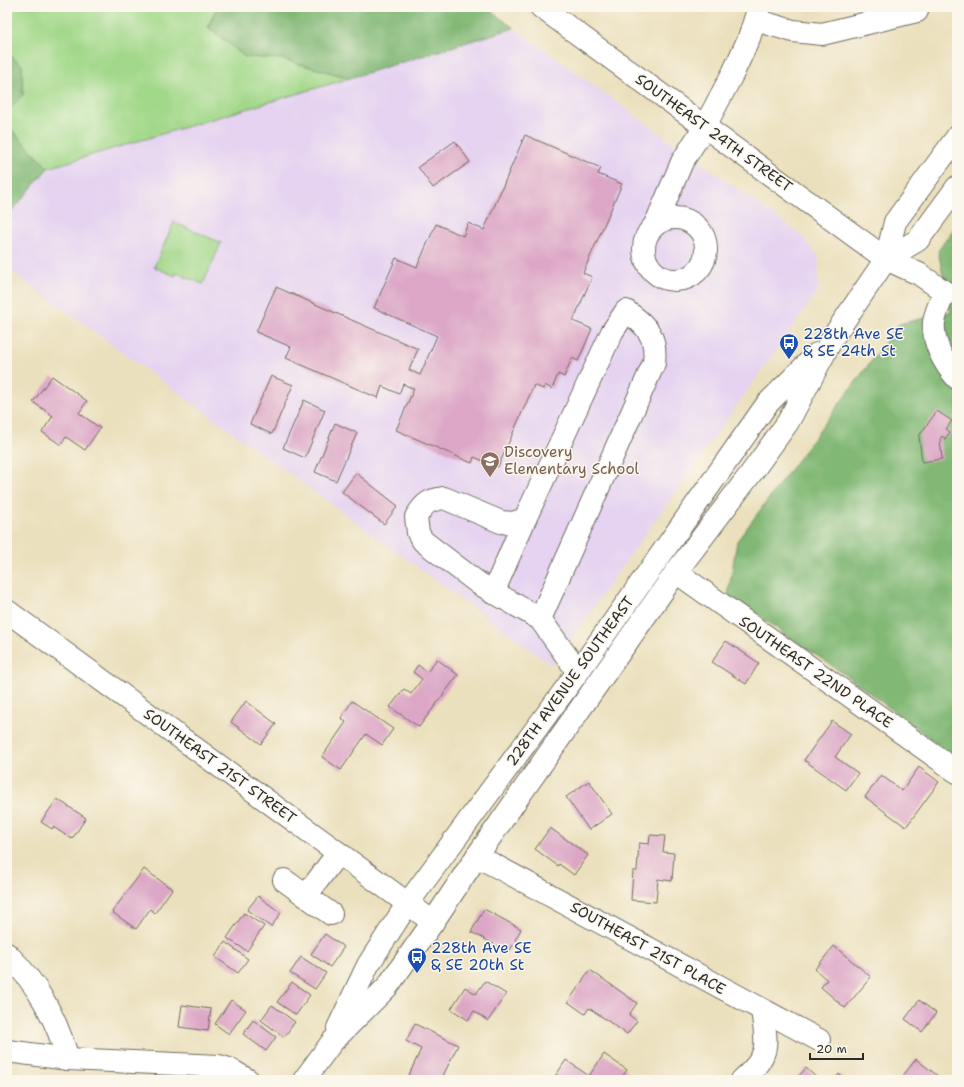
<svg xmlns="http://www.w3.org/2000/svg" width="964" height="1087" font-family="'Shantell Sans',sans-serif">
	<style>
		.built { fill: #e5d3f1 }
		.green { fill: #a2d889; stroke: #66825a }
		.forest { fill: #81b875; stroke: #567250 }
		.building { fill: #dca6c6 }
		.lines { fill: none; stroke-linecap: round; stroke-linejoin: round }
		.minor-casing { stroke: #6e6a5e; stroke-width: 24 }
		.major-casing { stroke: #6e6a5e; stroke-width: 24 }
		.minor { stroke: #fff; stroke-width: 22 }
		.major { stroke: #fff; stroke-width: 22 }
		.labels { text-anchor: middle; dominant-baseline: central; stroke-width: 3; stroke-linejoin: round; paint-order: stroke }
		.street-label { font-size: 15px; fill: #2b2b2b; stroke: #fbf7ec }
		.transit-label { font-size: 15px; fill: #164399; stroke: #fbf7ec; text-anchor: start }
		.education-label { font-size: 15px; fill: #785e54; stroke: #fbf7ec; text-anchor: start }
	</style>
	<rect width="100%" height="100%" fill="#fbf7ec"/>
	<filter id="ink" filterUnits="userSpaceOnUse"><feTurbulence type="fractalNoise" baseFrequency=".025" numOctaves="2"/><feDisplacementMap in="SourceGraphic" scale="8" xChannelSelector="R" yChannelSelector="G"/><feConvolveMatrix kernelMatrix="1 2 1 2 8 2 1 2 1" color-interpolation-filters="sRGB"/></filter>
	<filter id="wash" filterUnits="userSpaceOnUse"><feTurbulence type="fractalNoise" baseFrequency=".012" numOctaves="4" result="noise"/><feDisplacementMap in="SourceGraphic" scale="16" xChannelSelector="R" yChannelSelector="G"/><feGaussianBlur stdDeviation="0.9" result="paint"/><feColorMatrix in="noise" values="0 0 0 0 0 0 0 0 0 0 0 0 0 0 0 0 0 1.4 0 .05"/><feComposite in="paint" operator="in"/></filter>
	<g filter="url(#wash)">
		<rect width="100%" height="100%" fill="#ebe0bd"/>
		<path class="built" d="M514,28l287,207 18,22 -1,34 -266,374 -545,-397v-51l41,-49z"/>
		<g class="green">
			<path d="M7,7h210l-9,20 37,30 36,2 69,19 -302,90 -41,-43v-14l16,-16 -1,-30 -15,-12z"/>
			<path d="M174,222l47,21 -18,41 -27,-11 -1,3 -21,-9z"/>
		</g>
		<g class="forest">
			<path d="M217,7h268l29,21 -164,50 -69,-19 -36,-2 -37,-30z"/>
			<path d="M7,53l15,12 1,30 -16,16z"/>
			<path d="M7,125l41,43 -41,49z"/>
			<path d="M957,224v535l-107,-81 -122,-83 9,-54 162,-217 52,-12 -13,-61z"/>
		</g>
		<g id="blocks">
			<g class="building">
				<path d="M525,135l76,33 -3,6 24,10 -39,89 9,4 -19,44 19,8 -14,32 -6,-3 -8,19 -6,-3 -6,15 -7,-4 -2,4 -9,-4 -36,82 -24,-10 -2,6 -76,-33 18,-41 -11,-5 -4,10 -17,-8 -4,12 -92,-40 5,-11 -35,-15 20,-45 142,62 -9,21 11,5 17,-39 -63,-28 22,-50 21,9 19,-43 27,12 5,-13 16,7z"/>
				<path d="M455,141l15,21 -37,26 -15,-21z"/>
				<path d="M52,376l35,25 -8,12 21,15 -15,22 -19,-13 -5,8 -19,-13 11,-16 -20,-14z"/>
				<path d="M271,376l22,9 -21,49 -22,-10z"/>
				<path d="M304,400l21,10 -20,48 -22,-10z"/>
				<path d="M937,411l15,10 -6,8 4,3 -5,7 -3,-3 -2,3 2,20 -20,3 -3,-26z"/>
				<path d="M335,423l22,10 -21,48 -21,-9z"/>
				<path d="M356,473l42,33 -14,18 -42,-32z"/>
				<path d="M726,641l33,22 -13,21 -34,-22z"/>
				<path d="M437,659l21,16 -39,52 -29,-20 14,-18 7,5 11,-15 -9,-7 5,-7 9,7z"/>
				<path d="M246,701l30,23 -15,20 -30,-22z"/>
				<path d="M352,701l41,28 -11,16 -16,-11 -25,36 -19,-13 24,-35 -5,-4z"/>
				<path d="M832,721l19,13 -16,23 23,16 -12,17 -42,-30z"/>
				<path d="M919,767l20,15 -33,45 -41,-30 16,-22 21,16z"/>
				<path d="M589,781l23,33 -23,16 -23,-33z"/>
				<path d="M57,799l29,19 -14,21 -19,-12 -1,2 -11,-7z"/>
				<path d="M550,828l38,27 -14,20 -15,-11 -1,2 -23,-17z"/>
				<path d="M650,835l15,1 -2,16 11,1 -2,28 -14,-2 -2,23 -25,-2 2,-29h4l2,-28 10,1z"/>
				<path d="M144,869l28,20 -17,24 -5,-4 -14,20 -24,-17z"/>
				<path d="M258,896l23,17 -10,14 -24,-17z"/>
				<path d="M484,909l37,20 -12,23 -38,-20z"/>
				<path d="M244,913l20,13 -17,25 -20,-13z"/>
				<path d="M325,934l19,13 -14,20 -19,-13z"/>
				<path d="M225,942l23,17 -10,14 -23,-16z"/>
				<path d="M834,946l37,31 -26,31 -24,-21 6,-7 -12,-11z"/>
				<path d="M301,957l25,16 -11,16 -25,-16z"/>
				<path d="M590,970l47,33 -8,12 8,6 -10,13 -38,-26 -4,6 -17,-12z"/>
				<path d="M485,981l21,13 -18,27 -14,-10 -6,9 -17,-11 14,-22 11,7z"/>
				<path d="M292,982l18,13 -14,20 -19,-13z"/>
				<path d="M231,1000l15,10 -17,24 -14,-10z"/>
				<path d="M919,1000l17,13 -14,19 -17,-13z"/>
				<path d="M182,1005l29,4 -3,22 -29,-4z"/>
				<path d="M272,1005l23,17 -11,15 -23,-17z"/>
				<path d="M253,1020l23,17 -10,14 -23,-17z"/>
				<path d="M415,1024l43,21 -17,35h-26l-7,-3 13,-28 -15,-8z"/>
				<path d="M604,1054l23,16 -7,10h-64l-2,-2 12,-18 23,16z"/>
				<path d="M916,1059l22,17 -3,4h-28l-5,-3z"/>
				<path d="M806,1068l13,12h-24z"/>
				<path d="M839,1074l6,6h-11z"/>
			</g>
		</g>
	</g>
	<g filter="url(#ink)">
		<use href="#blocks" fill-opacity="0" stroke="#6e6a5e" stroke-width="1"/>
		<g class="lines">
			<g class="minor-casing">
				<g id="minor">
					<path d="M541,7l345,252 33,15 26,18c-5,10 -9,19 -11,30 -2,20 10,42 23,56"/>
					<path d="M755,20l38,11 29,3 95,-23"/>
					<circle cx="675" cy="249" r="31"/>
					<path d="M656,223l26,-61 23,-36 28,-53 16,-35 10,-31"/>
					<path d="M676,572l281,200"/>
					<path d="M493,593l32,-74"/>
					<path d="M7,611l426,311"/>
					<path d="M540,619l114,-256c3,-26 -6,-37 -28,-52l-14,21 -87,187 -12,4 -12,-1 -57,-24c-16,2 -20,6 -28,19l2,16 5,8 55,42 62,36 38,53"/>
					<path d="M477,856l342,184"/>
					<path d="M284,880l47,34"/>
					<path d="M306,896l32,-43"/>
					<path d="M7,954c31,30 49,64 61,105"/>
					<path d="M7,1051l61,8 151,7 10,3 19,11"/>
					<path d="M742,1080c29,-25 25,-35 20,-70"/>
				</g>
			</g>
			<g class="major-casing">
				<g id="major">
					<path d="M886,259l32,-19 39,-53"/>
					<path d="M338,1028l30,-63 40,-62 170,-231 189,-268 50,-50"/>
					<path d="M304,1080l28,-38 55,-55 46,-65 44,-66 199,-284 76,-100 36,-50 45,-85 53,-78 9,-37 62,-85"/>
				</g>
			</g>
			<use href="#minor" class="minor"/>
			<use href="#major" class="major"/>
		</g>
	</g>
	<defs>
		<g id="bus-pin" transform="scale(1)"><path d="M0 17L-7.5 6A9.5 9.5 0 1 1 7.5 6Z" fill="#1a4fb4" stroke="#fbf7ec"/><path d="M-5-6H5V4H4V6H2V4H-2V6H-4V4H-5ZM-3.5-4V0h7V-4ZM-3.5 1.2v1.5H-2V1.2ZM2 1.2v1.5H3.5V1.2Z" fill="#fff"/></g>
		<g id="school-pin" transform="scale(1)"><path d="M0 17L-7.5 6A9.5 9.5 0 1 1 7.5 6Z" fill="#8d6e63" stroke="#fbf7ec"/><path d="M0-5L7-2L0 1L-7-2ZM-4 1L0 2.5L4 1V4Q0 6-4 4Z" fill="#fff"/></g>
	</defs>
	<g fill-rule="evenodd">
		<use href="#bus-pin" x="789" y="343"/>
		<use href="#school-pin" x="490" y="461"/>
		<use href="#bus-pin" x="417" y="957"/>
	</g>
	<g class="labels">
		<g class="street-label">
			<text transform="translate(714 133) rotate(36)">SOUTHEAST 24TH STREET</text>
			<text transform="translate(816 672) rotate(35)">SOUTHEAST 22ND PLACE</text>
			<text transform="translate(570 681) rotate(-54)">228TH AVENUE SOUTHEAST</text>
			<text transform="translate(220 766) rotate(36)">SOUTHEAST 21ST STREET</text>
			<text transform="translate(648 948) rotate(29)">SOUTHEAST 21ST PLACE</text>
		</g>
		<g class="transit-label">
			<text x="803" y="334">228th Ave SE<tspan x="803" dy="17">&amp; SE 24th St</tspan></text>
			<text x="431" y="948">228th Ave SE<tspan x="431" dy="17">&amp; SE 20th St</tspan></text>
		</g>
		<g class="education-label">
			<text x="504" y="452">Discovery<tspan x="504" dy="17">Elementary School</tspan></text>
		</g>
	</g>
	<rect width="964" height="1087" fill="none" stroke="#fbf7ec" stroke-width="24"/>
	<path d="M810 1053v6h53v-6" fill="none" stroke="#2b2b2b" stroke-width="2"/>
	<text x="816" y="1053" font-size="12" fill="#2b2b2b" stroke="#fbf7ec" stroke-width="3" paint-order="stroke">20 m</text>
</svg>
